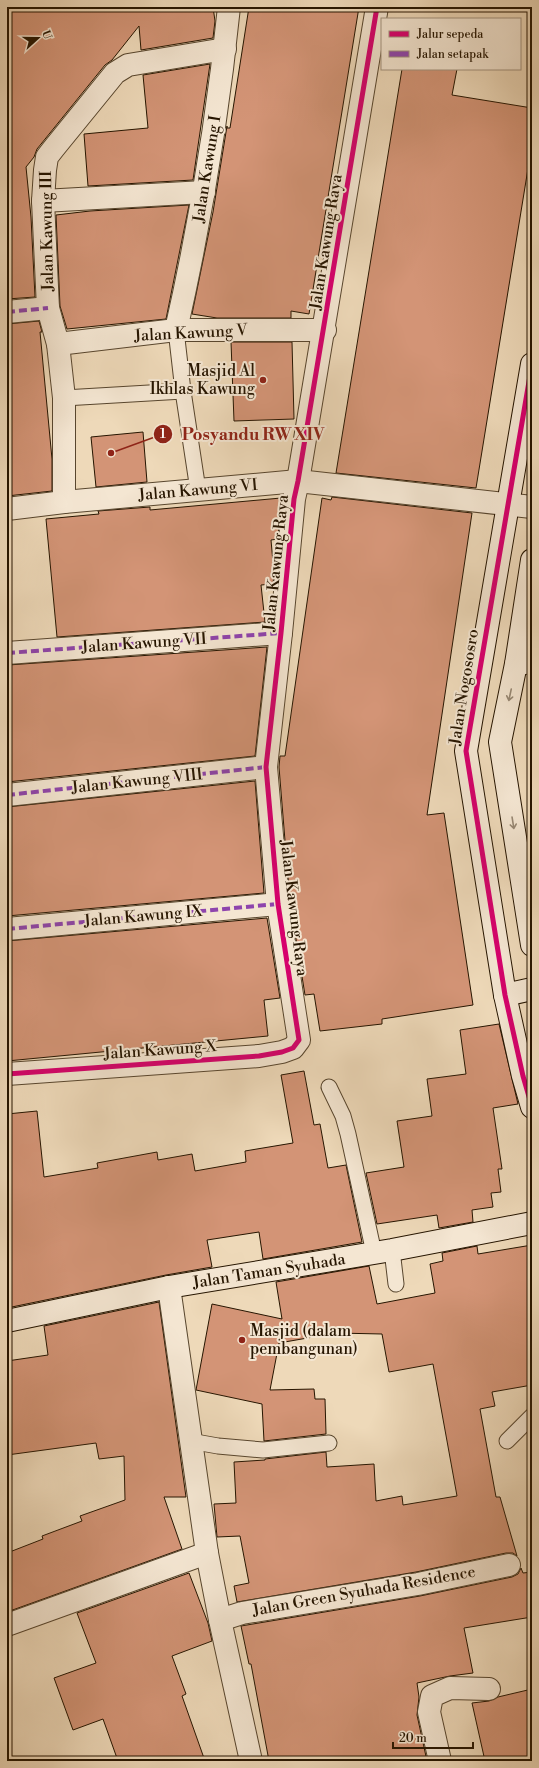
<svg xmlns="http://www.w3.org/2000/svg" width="539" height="1768" font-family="'Libre Bodoni',serif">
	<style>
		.building { fill: #d39476; stroke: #261500 }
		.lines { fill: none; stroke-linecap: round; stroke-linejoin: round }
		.lane-casing { stroke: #58462e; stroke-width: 17 }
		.street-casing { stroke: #58462e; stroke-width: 24 }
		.secondary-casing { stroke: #261500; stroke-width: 24 }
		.lane { stroke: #f4e6d2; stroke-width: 15 }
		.street { stroke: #f4e6d2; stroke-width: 22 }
		.secondary { stroke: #f4e6d2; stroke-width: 22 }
		.quiet { stroke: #8e44ad; stroke-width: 4; stroke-dasharray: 8 4; stroke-linecap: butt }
		.cycleway-casing { stroke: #f4e6d2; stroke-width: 8 }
		.cycleway { stroke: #d6006c; stroke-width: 5 }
		.oneway { stroke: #978874 }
		.poi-dot { fill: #8f2418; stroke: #f4e6d2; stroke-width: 1.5 }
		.labels { text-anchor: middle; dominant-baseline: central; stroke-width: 4; stroke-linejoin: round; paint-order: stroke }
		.street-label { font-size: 16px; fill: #261500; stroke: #f4e6d2 }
		.poi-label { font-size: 16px; fill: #261500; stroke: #f4e6d2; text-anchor: end }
		.leader { fill: none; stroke: #8f2418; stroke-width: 1.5 }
		.callout-dot { fill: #8f2418; stroke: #f4e6d2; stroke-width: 1.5 }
		.mark-label { font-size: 12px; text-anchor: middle; font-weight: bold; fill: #fff }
		.callout-label { font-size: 17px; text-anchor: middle; font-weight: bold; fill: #8f2418; stroke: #f4e6d2; stroke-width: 4; stroke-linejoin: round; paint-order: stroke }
	</style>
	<rect width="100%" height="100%" fill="#eed9b9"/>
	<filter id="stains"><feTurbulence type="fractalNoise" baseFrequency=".005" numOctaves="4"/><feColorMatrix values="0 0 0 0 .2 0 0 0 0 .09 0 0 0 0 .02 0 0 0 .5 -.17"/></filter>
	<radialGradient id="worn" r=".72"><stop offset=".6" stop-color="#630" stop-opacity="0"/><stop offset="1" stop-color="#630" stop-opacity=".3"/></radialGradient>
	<g class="building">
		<path d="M7,7h206l2,14 -2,17 -72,12 -2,-24 -27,34 -7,5 -68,84 -3,8 -8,10 5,50 4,80 -28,2z"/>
		<path d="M249,7h110l-50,307 -18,-3v7h-74l-25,-4 21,-102 14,-86v2h3z"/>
		<path d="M210,64l-17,116 -105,6 -4,-52 64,-6 -5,-53z"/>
		<path d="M402,69h55l-5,26 80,13v36l-56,344 -140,-15z"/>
		<path d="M189,205l-23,114 -99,10 -7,-23 -4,-91 34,-4z"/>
		<path d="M39,321l3,11h-2l12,127v32l-45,5v-172z"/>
		<path d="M231,342h61l2,77 -60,2z"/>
		<path d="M143,432l4,50 -51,5 -5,-50z"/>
		<path d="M332,497l140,16 -45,302 17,-2 29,192 -91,14v5l-62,7 -6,-37 -9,1 -15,-93 -11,-135 1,-11h5l37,-258 9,2z"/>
		<path d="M281,498l-3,41 -7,1 3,34 -1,10 -12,1 4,37 -208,15 -11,-118 53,-5 -1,-3 52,-4v3z"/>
		<path d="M267,647l-12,109 -248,26v-88h4l-3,-29z"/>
		<path d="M255,781l9,112 -257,23v-109z"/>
		<path d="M267,918l13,80 -16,2 4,36 -261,25v-120z"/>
		<path d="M499,1024l19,80 -25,4 9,61h-4l3,23 -10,1 2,14 -21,3 1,12 -34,6 -2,-13 -60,9 -11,-51 38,-6 -7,-46 35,-5 -5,-37 39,-5 -6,-44z"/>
		<path d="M304,1071l10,54 6,-1 8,44 18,-3 16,77 -99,17 -4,-27 -52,8 5,27 -46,8 -159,33v-194l30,-3 7,66 54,-9 -1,-5 60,-11 1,8 34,-6 3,17 51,-9 -1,-11 48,-8 -12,-68z"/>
		<path d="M532,1245v140l-40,7 3,14 -15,3 16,88h4l17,59 -4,-3h-7l-90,19 -179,30 -3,-16 15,-3 -9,-47 -23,1 -3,-33 22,-1 -2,-41 31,-2v-1l61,-7 1,15 47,-3 2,37 26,-5 1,9 54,-9 -24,-132 -44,8 -7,-38 -46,-1 -57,10 -9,47 44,-1 1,10h10l1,35 -62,7 -2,-37 -66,-14 16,-86 70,15 -6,-37 93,-16 8,38 58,-11 -5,-29 13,-3 -1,-8 35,-7 1,8z"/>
		<path d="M159,1302l27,195h-22l18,52 -175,63v-59l36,-14 -1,-3 40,-15 -2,-5 45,-16 -1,-44 -25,3 -3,-16 -89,12v-94l41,-6 -4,-29z"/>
		<path d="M521,1568l2,5 9,-1v45l-68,11 9,45 -23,3 -33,7 2,14 -2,18 10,46h-158l-18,-97h-2l-8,-38 179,-30 92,-19 6,-3z"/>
		<path d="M189,1573l19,50 4,18 -40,15 14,38 -4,2 23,65h-87l-15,-42 -30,11 -19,-52 42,-15 -19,-50z"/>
		<path d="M532,1689v72h-47l-13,-58 17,-2 9,-4z"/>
	</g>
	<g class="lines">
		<g class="lane-casing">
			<g id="lane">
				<path d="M176,330l7,61 15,99"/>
				<path d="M64,398l119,-7"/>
				<path d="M329,1087l14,29 5,18 26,119"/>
				<path d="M392,1250l4,34"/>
				<path d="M190,1441l28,5 45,4 66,-7"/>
				<path d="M507,1441l25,-25"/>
			</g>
		</g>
		<g class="street-casing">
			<g id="street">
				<path d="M43,201l161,-9"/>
				<path d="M7,312l41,-4"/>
				<path d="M176,330c24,-106 42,-214 53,-323"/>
				<path d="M58,344l118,-14h149"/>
				<path d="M64,502v-104l-6,-54 -10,-36 -5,-107 2,-31 2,-13 7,-9 61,-75 13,-8 97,-16"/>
				<path d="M7,509l57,-7 234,-21 234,26"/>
				<path d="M7,653l274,-20"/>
				<path d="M516,664l16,-2"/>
				<path d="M7,795l259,-28"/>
				<path d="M7,929l271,-25"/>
				<path d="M7,1074l252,-18 23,-4 11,-4 6,-8 -21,-136 -12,-137 15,-134 13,-134 4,-18 79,-474"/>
				<path d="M169,1287l38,266 13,67 31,141"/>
				<path d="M220,1620l22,-7 176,-29 91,-19"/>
				<path d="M7,1625l200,-72"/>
				<path d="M440,1761l-11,-49 3,-16 18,-8 39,1"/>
			</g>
		</g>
		<g class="secondary-casing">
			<g id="secondary">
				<path d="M532,364l-66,387 39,244 18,81 9,31"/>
				<path d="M532,560l-16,104 -16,78 32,203"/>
				<path d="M505,995l27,-6"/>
				<path d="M7,1321l162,-34 223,-37 140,-27"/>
			</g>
		</g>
		<use href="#lane" class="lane"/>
		<use href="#street" class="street"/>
		<use href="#secondary" class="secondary"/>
		<g class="quiet">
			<path d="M7,312l41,-4"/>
			<path d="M7,653l274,-20"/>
			<path d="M7,795l259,-28"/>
			<path d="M7,929l271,-25"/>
		</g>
		<g class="cycleway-casing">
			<g id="cycleway">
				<path d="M532,364l-66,387 39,244 18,81 9,31"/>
				<path d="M7,1074l252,-18 23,-4 11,-4 6,-8 -21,-136 -12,-137 15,-134 13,-134 4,-18 79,-474"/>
			</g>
		</g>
		<use href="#cycleway" class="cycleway"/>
	</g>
	<defs><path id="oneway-shaft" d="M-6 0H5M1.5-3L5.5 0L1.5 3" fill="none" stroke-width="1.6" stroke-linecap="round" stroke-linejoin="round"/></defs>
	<g class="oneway">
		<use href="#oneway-shaft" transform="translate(510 695) rotate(102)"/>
		<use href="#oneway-shaft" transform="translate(513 823) rotate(81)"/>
	</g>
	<g class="poi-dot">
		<circle cx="263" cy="380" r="4"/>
		<circle cx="242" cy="1340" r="4"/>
	</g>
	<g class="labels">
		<g class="street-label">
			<text transform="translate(207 169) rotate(-81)">Jalan Kawung I</text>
			<text transform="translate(47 231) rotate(-91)">Jalan Kawung III</text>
			<text transform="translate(326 242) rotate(-81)">Jalan Kawung Raya</text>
			<text transform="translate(191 333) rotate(-3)">Jalan Kawung V</text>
			<text transform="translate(198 490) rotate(-5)">Jalan Kawung VI</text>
			<text transform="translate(276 563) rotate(-84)">Jalan Kawung Raya</text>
			<text transform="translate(144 643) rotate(-4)">Jalan Kawung VII</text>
			<text transform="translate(464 687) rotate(-81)">Jalan Nogososro</text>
			<text transform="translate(137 781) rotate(-6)">Jalan Kawung VIII</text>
			<text transform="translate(294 908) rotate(83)">Jalan Kawung Raya</text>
			<text transform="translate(143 916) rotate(-5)">Jalan Kawung IX</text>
			<text transform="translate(160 1050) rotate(-4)">Jalan Kawung X</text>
			<text transform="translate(269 1271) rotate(-9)">Jalan Taman Syuhada</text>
			<text transform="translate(364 1591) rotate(-10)">Jalan Green Syuhada Residence</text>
		</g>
		<g class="poi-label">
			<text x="255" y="371">Masjid Al<tspan x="255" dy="18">Ikhlas Kawung</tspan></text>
			<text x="250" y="1331" text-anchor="start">Masjid (dalam<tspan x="250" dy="18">pembangunan)</tspan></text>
		</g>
	</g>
	<path class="leader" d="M111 453L163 434"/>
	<g class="callout-dot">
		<circle cx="111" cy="453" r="4"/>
		<circle cx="163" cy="434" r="10"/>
	</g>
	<g class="mark-label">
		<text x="163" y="438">1</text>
	</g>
	<g class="callout-label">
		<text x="253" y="440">Posyandu RW XIV</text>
	</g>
	<rect width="539" height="1768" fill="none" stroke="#eed9b9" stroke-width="24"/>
	<rect x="8" y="8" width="523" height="1752" fill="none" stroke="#261500" stroke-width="2"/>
	<rect x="12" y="12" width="515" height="1744" fill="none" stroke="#261500"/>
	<rect x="381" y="18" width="140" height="52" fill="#f4e6d2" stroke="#a2927e"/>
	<rect x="389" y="31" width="20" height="6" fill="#d6006c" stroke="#a2927e"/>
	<text x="417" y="38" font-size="12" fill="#261500">Jalur sepeda</text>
	<rect x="389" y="51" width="20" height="6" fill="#8e44ad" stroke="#a2927e"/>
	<text x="417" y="58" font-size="12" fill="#261500">Jalan setapak</text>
	<g transform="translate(38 38) rotate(69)" stroke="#f4e6d2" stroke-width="3" paint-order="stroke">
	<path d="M0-3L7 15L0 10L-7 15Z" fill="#261500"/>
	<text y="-6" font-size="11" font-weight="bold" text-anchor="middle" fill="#261500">U</text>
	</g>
	<path d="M393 1742v6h80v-6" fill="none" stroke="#261500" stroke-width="2"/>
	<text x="399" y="1742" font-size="12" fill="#261500" stroke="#f4e6d2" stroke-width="3" paint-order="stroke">20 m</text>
	<rect width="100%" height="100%" filter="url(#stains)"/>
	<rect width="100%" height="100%" fill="url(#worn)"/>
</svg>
